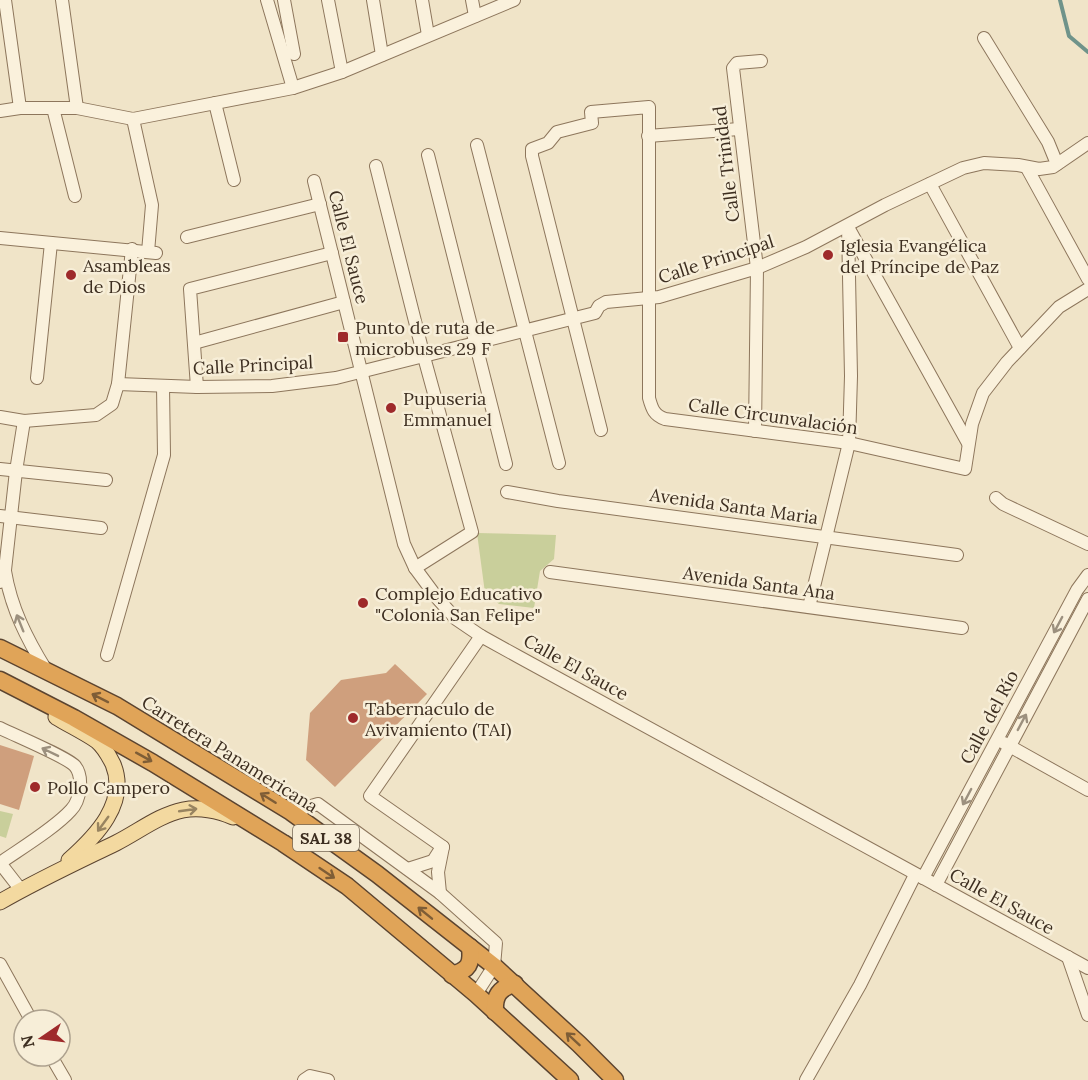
<svg xmlns="http://www.w3.org/2000/svg" width="1088" height="1080" font-family="Lora,serif">
	<style>
		.green { fill: #c9cf9b }
		.lines { fill: none; stroke-linecap: round; stroke-linejoin: round }
		.stream { stroke: #6f938a; stroke-width: 4 }
		.building { fill: #cf9f7d }
		.minor-casing { stroke: #8d765c; stroke-width: 14 }
		.major-casing { stroke: #5b4430; stroke-width: 17 }
		.highway-casing { stroke: #5b4430; stroke-width: 19 }
		.minor { stroke: #faf1dc; stroke-width: 12 }
		.major { stroke: #f3d9a0; stroke-width: 15 }
		.highway { stroke: #e0a458; stroke-width: 16 }
		.oneway { stroke: #9c907e }
		.oneway2 { stroke: #7e5d36 }
		.oneway3 { stroke: #988460 }
		.poi-dot { fill: #9e2a2b; stroke: #f7eed8; stroke-width: 2 }
		.labels { text-anchor: middle; dominant-baseline: central; stroke-width: 5; stroke-linejoin: round; paint-order: stroke }
		.shield { fill: #f7eed8; stroke: #756857; stroke-width: 1.5 }
		.shield-label { font-size: 16px; font-weight: bold; fill: #3d2e20 }
		.street-label { font-size: 18px; fill: #3d2e20; stroke: #f7eed8 }
		.poi-label { font-size: 18px; fill: #3d2e20; stroke: #f7eed8; text-anchor: start }
	</style>
	<rect width="100%" height="100%" fill="#f0e4c8"/>
	<g class="green">
		<path d="M477,533l79,2 -2,24 -14,12 -6,37 -35,-4 -14,-11z"/>
		<path d="M0,811l13,3 -7,24 -6,-2z"/>
	</g>
	<g class="lines">
		<path class="stream" d="M1060,0l9,36 19,16"/>
	</g>
	<g class="building">
		<path d="M395,664l32,30 -92,93 -29,-27 4,-47 31,-33 45,-7z"/>
		<path d="M0,745l34,11 -15,54 -19,-6z"/>
	</g>
	<g class="lines">
		<g class="minor-casing">
			<g id="minor">
				<path d="M5,0l15,108"/>
				<path d="M62,0l15,108"/>
				<path d="M267,0l26,88"/>
				<path d="M284,0l10,54"/>
				<path d="M328,0l14,72"/>
				<path d="M373,0l9,55"/>
				<path d="M422,0l6,35"/>
				<path d="M472,0l3,16"/>
				<path d="M984,38l64,104 9,22"/>
				<path d="M215,103l19,77"/>
				<path d="M53,108l22,88"/>
				<path d="M0,111l20,-3h57l56,11 160,-31 49,-16 172,-72"/>
				<path d="M133,119l19,86 -4,47"/>
				<path d="M648,136l91,-7"/>
				<path d="M477,145l82,318"/>
				<path d="M428,155l78,309"/>
				<path d="M376,166l48,191 48,175 -57,36"/>
				<path d="M1027,168l61,111"/>
				<path d="M314,181l90,363 11,24 23,31 18,20 25,17 38,21 569,311"/>
				<path d="M930,184l90,164"/>
				<path d="M849,229l119,214"/>
				<path d="M187,237l133,-33"/>
				<path d="M0,238l156,15"/>
				<path d="M194,343l150,-41"/>
				<path d="M37,378l14,-135"/>
				<path d="M118,384l14,-135"/>
				<path d="M197,387l-7,-98 142,-36"/>
				<path d="M0,417l24,4 72,-6 16,-11 6,-20 79,3 75,-1 64,-8 259,-65 4,-7 7,-4 53,-5 98,-29 49,-21 79,-42 78,-37 21,-5 34,2 21,4 14,-2 35,-24"/>
				<path d="M601,430l-69,-274v-7l16,-6 9,-11 35,-9 -1,-11 58,-5v291c3,11 5,17 16,21l184,24 116,26 7,-45 11,-31 24,-31 52,-55 29,-18"/>
				<path d="M755,431l2,-163 -24,-200 4,-5 24,-2"/>
				<path d="M0,469l106,11"/>
				<path d="M507,492l51,9 399,54"/>
				<path d="M996,498l7,6 85,40"/>
				<path d="M0,516l101,12"/>
				<path d="M5,571c6,37 22,68 41,99"/>
				<path d="M550,572l412,56"/>
				<path d="M0,582l5,-12 11,-99 8,-50"/>
				<path d="M809,607l40,-164 2,-67 -3,-150"/>
				<path d="M107,655l57,-200 -1,-69"/>
				<path d="M0,728c14,7 67,29 75,38 9,11 5,35 -4,44 -16,18 -51,39 -71,53"/>
				<path d="M1004,743l84,47"/>
				<path d="M291,812l27,-8 122,89 56,50 -2,23 -18,28"/>
				<path d="M443,847l-73,-51 111,-160"/>
				<path d="M0,863l21,27"/>
				<path d="M408,869l25,-8 7,-11"/>
				<path d="M923,878l154,-288 11,-15"/>
				<path d="M936,885l152,-286"/>
				<path d="M440,893l-2,-21 5,-25"/>
				<path d="M1068,957l20,58"/>
				<path d="M0,964l31,56"/>
				<path d="M51,1056l14,24"/>
				<path d="M304,1080l6,-4 18,4"/>
				<path d="M806,1080l54,-95 55,-110"/>
			</g>
		</g>
		<g class="major-casing">
			<g id="major">
				<path d="M56,717c13,8 28,15 41,24 7,6 12,15 16,23 16,39 -18,73 -44,96"/>
				<path d="M0,902c38,-22 77,-40 116,-59 22,-11 43,-28 67,-33 16,-3 35,0 50,7"/>
			</g>
		</g>
		<g class="highway-casing">
			<g id="highway">
				<path d="M0,648l117,58 174,106 86,62 117,92 85,78 36,36"/>
				<path d="M0,680l74,38 79,45 130,80 64,43 129,108 94,86"/>
				<path d="M452,975c17,-5 20,-11 18,-28"/>
				<path d="M495,1012c-1,-16 4,-24 20,-28"/>
			</g>
		</g>
		<use href="#minor" class="minor"/>
		<use href="#major" class="major"/>
		<use href="#highway" class="highway"/>
	</g>
	<defs><path id="oneway-shaft" d="M-6 0H5M1.5-3L5.5 0L1.5 3" fill="none" stroke-width="1.6" stroke-linecap="round" stroke-linejoin="round" transform="scale(1.5)"/></defs>
	<g class="oneway">
		<use href="#oneway-shaft" transform="translate(20 623) rotate(-112)"/>
		<use href="#oneway-shaft" transform="translate(1058 625) rotate(118)"/>
		<use href="#oneway-shaft" transform="translate(1022 722) rotate(-62)"/>
		<use href="#oneway-shaft" transform="translate(50 752) rotate(-154)"/>
		<use href="#oneway-shaft" transform="translate(967 797) rotate(118)"/>
	</g>
	<g class="oneway2">
		<use href="#oneway-shaft" transform="translate(100 698) rotate(-153)"/>
		<use href="#oneway-shaft" transform="translate(144 757) rotate(29)"/>
		<use href="#oneway-shaft" transform="translate(268 798) rotate(-148)"/>
		<use href="#oneway-shaft" transform="translate(327 873) rotate(34)"/>
		<use href="#oneway-shaft" transform="translate(425 913) rotate(-141)"/>
		<use href="#oneway-shaft" transform="translate(573 1039) rotate(-137)"/>
	</g>
	<g class="oneway3">
		<use href="#oneway-shaft" transform="translate(188 810) rotate(-8)"/>
		<use href="#oneway-shaft" transform="translate(103 824) rotate(126)"/>
	</g>
	<g class="poi-dot">
		<circle cx="828" cy="255" r="6"/>
		<circle cx="71" cy="275" r="6"/>
		<rect x="337" y="331" width="12" height="12" rx="3"/>
		<circle cx="391" cy="408" r="6"/>
		<circle cx="363" cy="603" r="6"/>
		<circle cx="353" cy="718" r="6"/>
		<circle cx="35" cy="787" r="6"/>
	</g>
	<g class="labels">
		<rect class="shield" x="293" y="825" width="66" height="26" rx="4.5"/>
		<g class="shield-label">
			<text x="326" y="838">SAL 38</text>
		</g>
		<g class="street-label">
			<text transform="translate(726 164) rotate(-97)">Calle Trinidad</text>
			<text transform="translate(349 247) rotate(76)">Calle El Sauce</text>
			<text transform="translate(716 259) rotate(-18)">Calle Principal</text>
			<text transform="translate(253 365) rotate(-3)">Calle Principal</text>
			<text transform="translate(773 416) rotate(8)">Calle Circunvalación</text>
			<text transform="translate(734 506) rotate(8)">Avenida Santa Maria</text>
			<text transform="translate(759 583) rotate(8)">Avenida Santa Ana</text>
			<text transform="translate(576 667) rotate(29)">Calle El Sauce</text>
			<text transform="translate(989 717) rotate(-62)">Calle del Río</text>
			<text transform="translate(230 754) rotate(32)">Carretera Panamericana</text>
			<text transform="translate(1002 901) rotate(29)">Calle El Sauce</text>
		</g>
		<g class="poi-label">
			<text x="840" y="245">Iglesia Evangélica<tspan x="840" dy="21">del Príncipe de Paz</tspan></text>
			<text x="83" y="265">Asambleas<tspan x="83" dy="21">de Dios</tspan></text>
			<text x="355" y="327">Punto de ruta de<tspan x="355" dy="21">microbuses 29 F</tspan></text>
			<text x="403" y="398">Pupuseria<tspan x="403" dy="21">Emmanuel</tspan></text>
			<text x="375" y="593">Complejo Educativo<tspan x="375" dy="21">"Colonia San Felipe"</tspan></text>
			<text x="365" y="708">Tabernaculo de<tspan x="365" dy="21">Avivamiento (TAI)</tspan></text>
			<text x="47" y="787">Pollo Campero</text>
		</g>
	</g>
	<g transform="translate(42 1038) rotate(256)"><circle r="28" fill="#f7eed8" stroke="#ada18e" stroke-width="1.5"/>
	<path d="M0-4.5L10 22L0 15L-10 22Z" fill="#9e2a2b"/>
	<text y="-9" font-size="16" font-weight="bold" text-anchor="middle" fill="#3d2e20">N</text>
	</g>
</svg>
